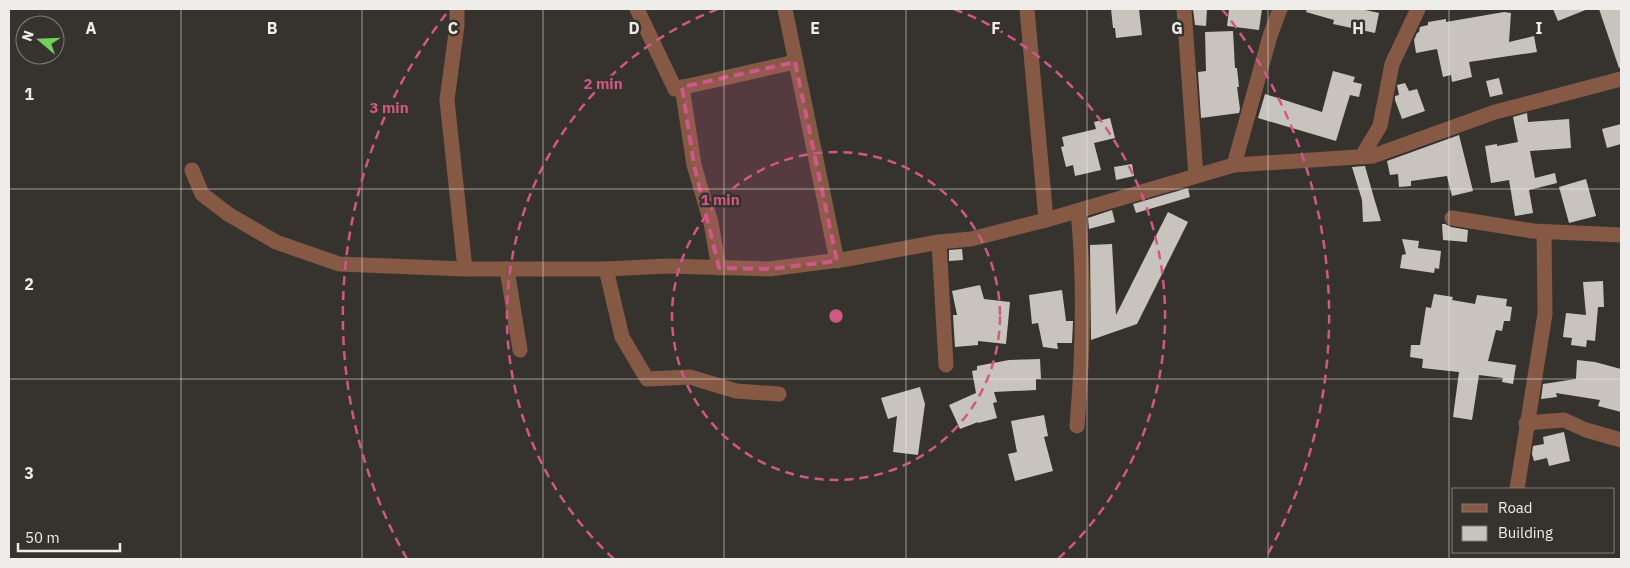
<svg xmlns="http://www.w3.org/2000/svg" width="1630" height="568" font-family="'IBM Plex Sans',sans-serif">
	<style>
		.building { fill: #c8c4bd }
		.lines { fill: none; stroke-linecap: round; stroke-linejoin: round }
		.minor { stroke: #855944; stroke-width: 15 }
		.marked { fill: #d05886; fill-opacity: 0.2; stroke: #d05886; stroke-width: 4; stroke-dasharray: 10 6; stroke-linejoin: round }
		.grid { fill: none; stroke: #efedea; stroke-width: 1; stroke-opacity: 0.55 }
		.ring { fill: none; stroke: #d05886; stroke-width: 2.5; stroke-dasharray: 9 6 }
		.grid-label { font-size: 16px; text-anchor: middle; font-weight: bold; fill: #efedea; stroke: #36332e; stroke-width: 5; stroke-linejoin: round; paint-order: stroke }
		.centre { fill: #d05886; stroke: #36332e; stroke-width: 2.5 }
		.ring-label { font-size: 15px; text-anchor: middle; font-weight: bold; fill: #d05886; stroke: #36332e; stroke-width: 5; stroke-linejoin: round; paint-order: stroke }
	</style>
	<rect width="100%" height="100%" fill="#36332e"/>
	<g class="building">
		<path d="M1111,9h28l3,26 -26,3 -1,-10h-2z"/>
		<path d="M1193,9h14l-1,17 -11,-1z"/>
		<path d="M1229,9h33l-3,21 -32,-4z"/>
		<path d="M1307,9h54l18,4 -4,20 -42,-9 1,-4 -28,-8z"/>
		<path d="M1553,9h35l-30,12z"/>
		<path d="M1599,9h22v58l-2,1z"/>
		<path d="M1504,12l7,1 -2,29 25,-6 3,16 -68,10 3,15 -20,5 -1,-7 -8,2 -6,-28 -21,4 -2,-13 3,-7 2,-1 1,-5 8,-2v-3l18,-3v3z"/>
		<path d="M1233,31l2,37h2l2,19h-2l3,22 -1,4 -38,5 -3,-46 8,-1 -1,-39z"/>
		<path d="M1333,71l22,6 -2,5 9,2 -3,13 -9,-2 -14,46 -78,-23 7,-24 57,18z"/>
		<path d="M1499,78l4,16 -13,3 -4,-16z"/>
		<path d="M1405,83l4,8 8,-2 8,22 -23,8 -7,-19v-4l4,-1 -2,-10z"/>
		<path d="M1527,113l1,9 41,-3 2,29 -41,3 5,27 20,-5 2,10 -28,7 4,23 -18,3 -6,-36 -18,3 -6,-37 12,-2v2l21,-4 -5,-25z"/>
		<path d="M1110,118l5,20 -21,5 7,27 -26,6 -2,-11 -7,2 -5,-20 3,-1 -2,-9 34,-8 -2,-7z"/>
		<path d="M1621,124v20l-14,4 -5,-19z"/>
		<path d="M1459,135l14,56 -21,5 -5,-20 -36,5v5l-12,1 -1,-13 -8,1 -3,-14z"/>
		<path d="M1132,164l2,12 -18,4 -2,-13z"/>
		<path d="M1365,166l9,32 7,23 -18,1 -1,-22 -10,-33z"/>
		<path d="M1586,179l10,37 -27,7 -10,-36z"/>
		<path d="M1188,188l2,9 -54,16 -3,-9z"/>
		<path d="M1112,210l3,12 -26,7 -1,-11z"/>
		<path d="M1168,212l20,10 -51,102 -46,16 -1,-95 22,-1 4,71z"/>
		<path d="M1442,224h3l6,3 17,3 -1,12 -24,-2z"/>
		<path d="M1402,239l17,2 -1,7 23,3 -2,18 -4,-1 -1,5 -34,-5 2,-13 4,-1z"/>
		<path d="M962,249l1,11 -14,1v-11z"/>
		<path d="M1603,281l1,26h-6l-3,34 -8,-1 -1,7 -15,-2 1,-7 -9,-1 3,-24 20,2 -3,-33z"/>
		<path d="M980,285l4,14 26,3 -4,42 -28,-3v4l-23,2 -2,-32h4l-5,-24z"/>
		<path d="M1062,290l4,31h7l-1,22h-15l1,6 -15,-2 -5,-24 -6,1 -3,-29z"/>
		<path d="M1434,294l19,3 -1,3 23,4 2,-9 30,4 -1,7 6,1 -2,14h-6l-2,10 -6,-1 -8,31 28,4 -3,19 -11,-2 1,-4 -24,-3 -7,45 -19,-3 6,-45 -37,-4 1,-9 -13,-2 1,-12h9l6,-38 5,1z"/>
		<path d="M1040,359l1,20h-5v11l-42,2 3,10 -4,1 4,15 -19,5v-1l-18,7 -11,-24 27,-12 -4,-22 5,-1v-4l32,-6z"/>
		<path d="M1577,360l18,2 26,7v43l-23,-6 2,-6 -44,-7 1,4 -16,2 2,-15 33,-5z"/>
		<path d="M920,387l5,17 -7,51 -25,-3 4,-36 -9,3 -7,-21z"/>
		<path d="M1044,415l4,21 -4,1 9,34 -38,10 -7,-27 9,-2 -6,-31z"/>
		<path d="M1564,432l6,29 -21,5 -2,-8 -13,3 -2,-7 1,-8 11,-2 -1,-7z"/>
	</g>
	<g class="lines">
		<g class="minor">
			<path d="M457,9v16l-10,75 18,169"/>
			<path d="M637,9l38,80 120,-27"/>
			<path d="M785,9l52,252"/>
			<path d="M1027,9l19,211"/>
			<path d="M1184,9l12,167"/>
			<path d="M682,87l12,78 17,58 8,45"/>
			<path d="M1362,156l18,-30 12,-62 26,-55"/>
			<path d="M1234,165l36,-129 10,-27"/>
			<path d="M192,170l10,24 26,20 48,28 63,22 126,5h141l61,-3 102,3 78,-10 92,-17 32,-3 75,-19 188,-55 139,-9 122,-44 126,-33"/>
			<path d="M1452,218l81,13 88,4"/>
			<path d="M939,242l7,123"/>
			<path d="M507,269l13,81"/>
			<path d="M606,269l16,68 25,42 43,-2 46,14 43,3"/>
			<path d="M1526,423l38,-3 22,10 35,10"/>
			<path d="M1077,426c6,-71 8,-144 1,-215"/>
			<path d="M1517,489l28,-175 -1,-82"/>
		</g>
	</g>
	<path class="marked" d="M795,62l42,199 -68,8 -50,-1 -25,-103 -12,-78z"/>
	<path class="grid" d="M181,9v550M362,9v550M543,9v550M724,9v550M906,9v550M1087,9v550M1268,9v550M1449,9v550M9,189h1612M9,379h1612"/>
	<g class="ring">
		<circle cx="836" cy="316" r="164"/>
		<path d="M614 559A329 329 0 0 1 718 9M954 9A329 329 0 0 1 1058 559"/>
		<path d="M407 559A493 493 0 0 1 450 9M1222 9A493 493 0 0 1 1265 559"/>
	</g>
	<g class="grid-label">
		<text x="91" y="34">A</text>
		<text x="272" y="34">B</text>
		<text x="453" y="34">C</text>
		<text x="634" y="34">D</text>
		<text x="815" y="34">E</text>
		<text x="996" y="34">F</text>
		<text x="1177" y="34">G</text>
		<text x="1358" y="34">H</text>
		<text x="1539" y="34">I</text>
		<text x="29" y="100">1</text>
		<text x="29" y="290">2</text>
		<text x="29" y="479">3</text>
	</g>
	<circle cx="836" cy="316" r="8" class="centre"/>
	<g class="ring-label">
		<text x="603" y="89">2 min</text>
		<text x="389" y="113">3 min</text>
		<text x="720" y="205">1 min</text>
	</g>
	<rect width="1630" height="568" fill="none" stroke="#efedea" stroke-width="20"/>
	<rect x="1452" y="488" width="162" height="65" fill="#36332e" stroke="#807d79"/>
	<rect x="1462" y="504" width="25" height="8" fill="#855944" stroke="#807d79"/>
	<text x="1498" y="513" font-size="15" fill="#efedea">Road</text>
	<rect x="1462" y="526" width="25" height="15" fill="#c8c4bd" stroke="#807d79"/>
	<text x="1498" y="538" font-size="15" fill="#efedea">Building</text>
	<g transform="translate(40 40) rotate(289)"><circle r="24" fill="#36332e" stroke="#807d79"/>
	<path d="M0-4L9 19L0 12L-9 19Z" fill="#72d25d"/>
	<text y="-8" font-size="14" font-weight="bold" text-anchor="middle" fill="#efedea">N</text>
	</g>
	<path d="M18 543v8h102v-8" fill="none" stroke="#efedea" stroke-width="2.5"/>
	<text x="25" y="543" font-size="15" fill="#efedea" stroke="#36332e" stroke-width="4" paint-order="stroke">50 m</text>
</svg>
